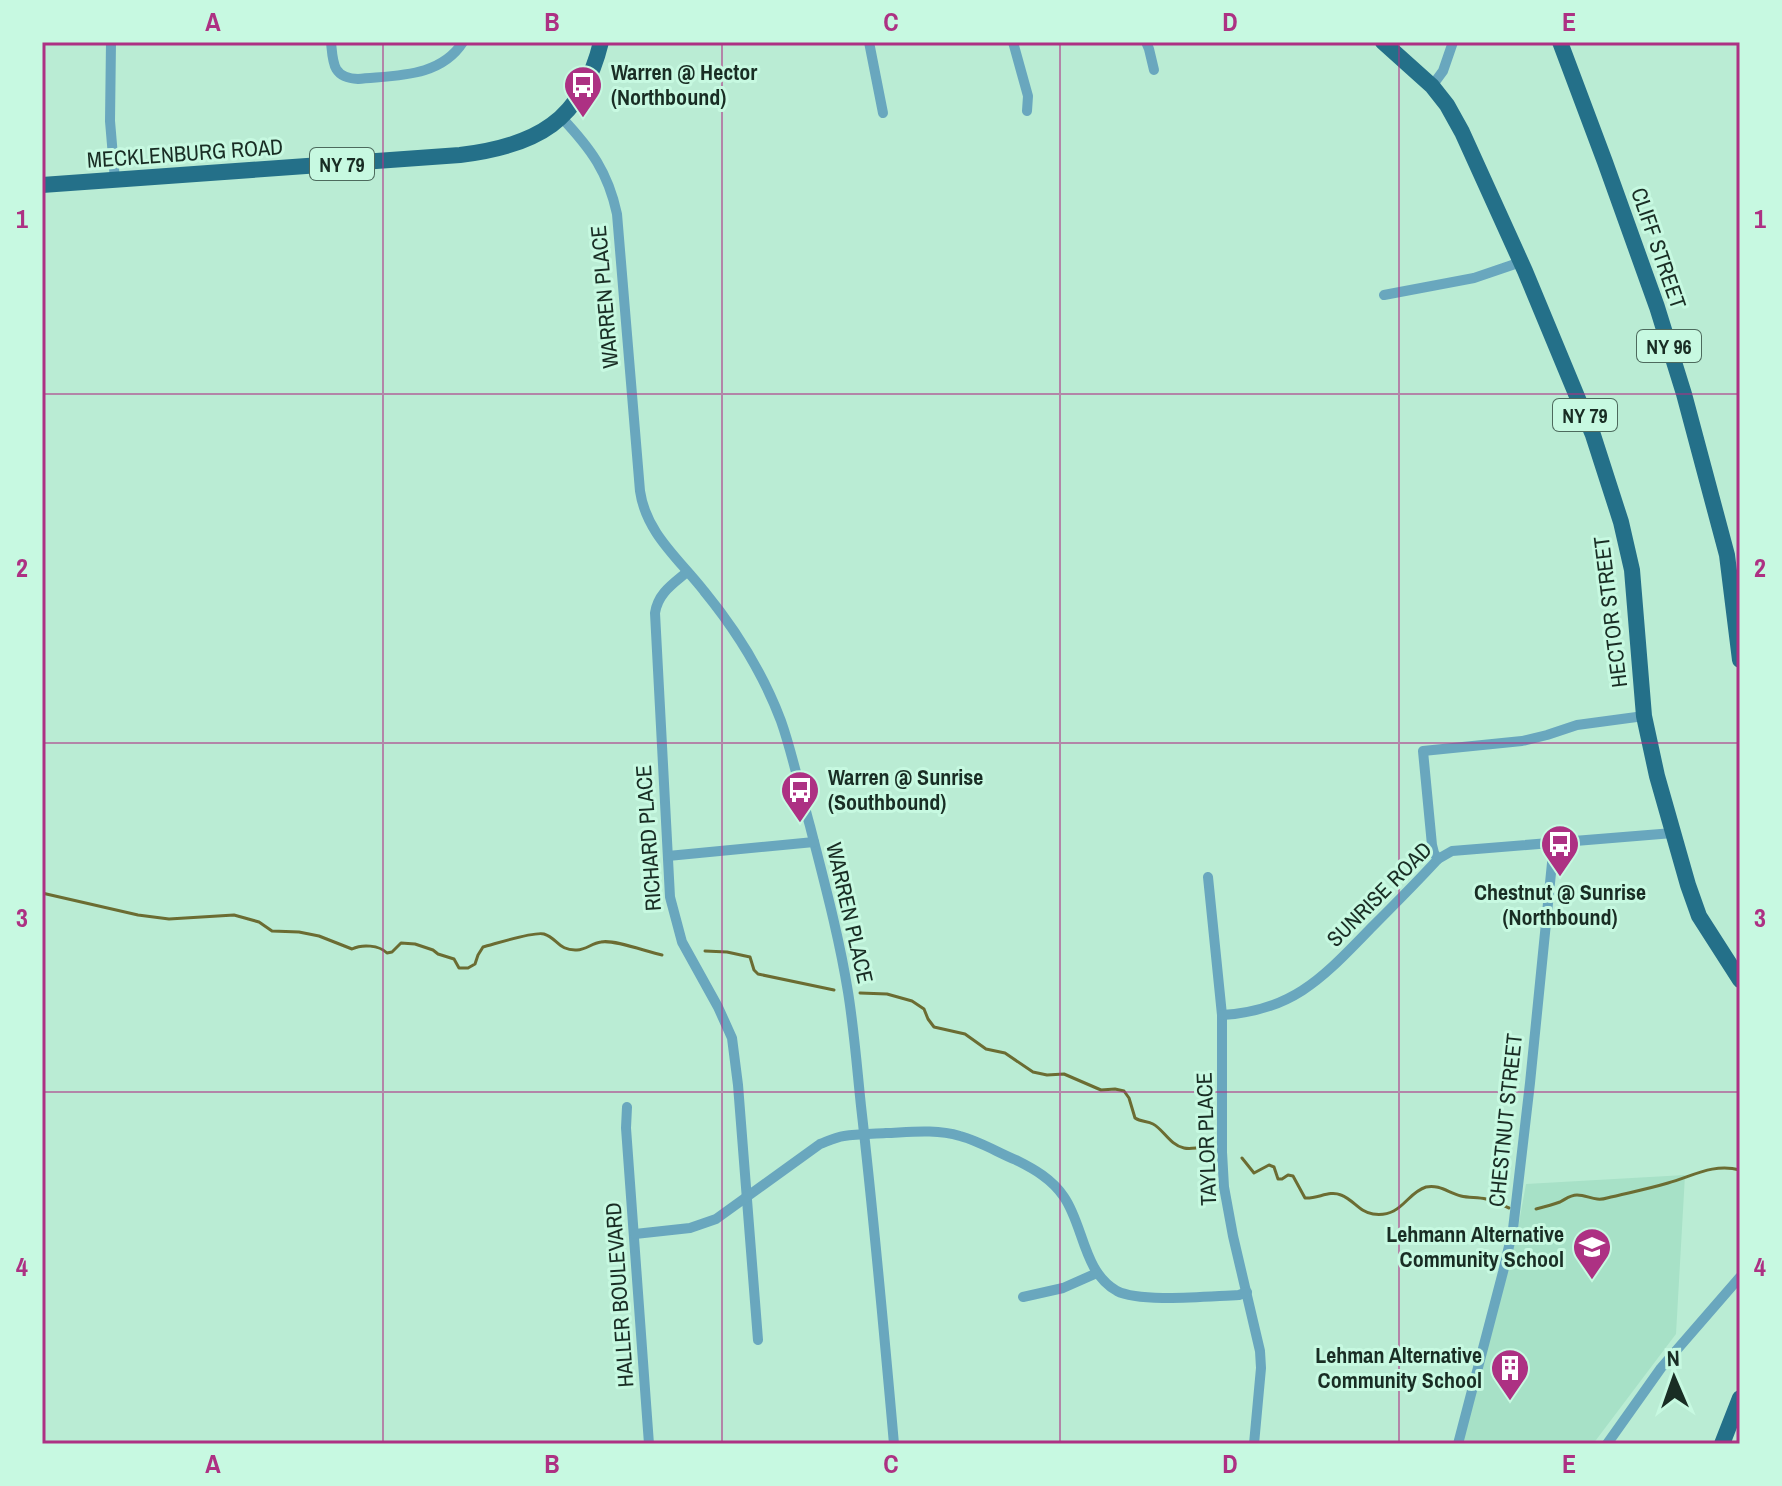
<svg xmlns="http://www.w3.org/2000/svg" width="1782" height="1486" font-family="'Archivo Narrow',sans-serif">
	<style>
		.built { fill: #a7e1c7 }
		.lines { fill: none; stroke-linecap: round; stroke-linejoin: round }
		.stream { stroke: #6b6c32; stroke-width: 3 }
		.minor { stroke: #69a7be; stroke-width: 10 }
		.primary { stroke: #247089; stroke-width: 16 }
		.grid { fill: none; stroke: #ad3183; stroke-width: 2; stroke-opacity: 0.55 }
		.labels { text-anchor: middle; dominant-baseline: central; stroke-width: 6; stroke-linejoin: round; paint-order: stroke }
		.shield { fill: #c7f9e1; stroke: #4d6a5d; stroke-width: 2 }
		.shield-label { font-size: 20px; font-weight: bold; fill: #192d24 }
		.poi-label { font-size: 22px; font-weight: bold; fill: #192d24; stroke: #c7f9e1; text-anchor: start }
		.street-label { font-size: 22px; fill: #192d24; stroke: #c7f9e1 }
		.neatline { fill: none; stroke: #ad3183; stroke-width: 3 }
		.grid-label { font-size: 26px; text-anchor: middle; font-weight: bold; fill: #ad3183 }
	</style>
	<rect width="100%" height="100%" fill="#baecd4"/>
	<path class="built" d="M1685,1175l-9,159 -83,110h-131l56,-216 8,-44z"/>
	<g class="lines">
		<g class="stream">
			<path d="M42,893l96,22 31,4 65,-4 25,7 13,9 27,1 20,4 33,13c10,-5 27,-4 35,4l5,-1 9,-9 14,1 18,6 5,4 16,5 5,9h9l7,-4 3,-9 5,-8c12,-3 51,-16 61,-13 13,4 15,17 33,16 9,0 15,-7 24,-8 13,-3 46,10 61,13"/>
			<path d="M705,951l22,1 23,5 4,13 4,4 76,16"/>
			<path d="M860,993l27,1 25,7 12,8 4,10 6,8 31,7 21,15 19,4 28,19 14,3 17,-1 37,16 14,-1 9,2 5,7 6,20c6,4 12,3 18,6 10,5 17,21 31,24 8,2 16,-2 25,0"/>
			<path d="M1242,1158l12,15 15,-8 5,2 4,12h4l6,-4 5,1 12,22c13,1 24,-8 36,-3 13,5 18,17 32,19 29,4 33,-21 53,-27 13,-3 23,6 35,9 8,2 17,1 25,3 8,2 16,6 23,9"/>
			<path d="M1536,1209c8,-2 16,-4 24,-7 6,-3 10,-7 17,-7 11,0 18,7 30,3 20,-5 41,-9 61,-15 25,-7 45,-20 72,-13"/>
		</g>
		<g class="minor">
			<path d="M111,42l-1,79 5,59"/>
			<path d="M331,42c2,20 1,36 27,37 37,-4 82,-1 105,-37"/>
			<path d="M869,42l14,71"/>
			<path d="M1013,42l15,54 -1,15"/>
			<path d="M1146,42l3,7 5,21"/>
			<path d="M1432,86l11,-15 10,-29"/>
			<path d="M562,118c29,31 46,54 55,96l23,277c6,42 39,68 64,100 32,39 59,82 77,130 12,34 19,70 29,105 14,55 29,110 38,166 6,37 9,76 13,114 13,113 23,225 33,338"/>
			<path d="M1384,295l90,-17 47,-16"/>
			<path d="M687,572c-14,12 -29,21 -32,41l15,284 12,45 36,65 14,31 6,47 20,255"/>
			<path d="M668,856l146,-14"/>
			<path d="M1438,859l-4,-6 -2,-8 -9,-94 99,-10 25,-6 30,-10 67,-9"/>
			<path d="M1208,877l14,138v137l2,35 9,49 27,115 1,17 -7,76"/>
			<path d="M1222,1015c73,-4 103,-40 151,-89 22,-22 44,-44 65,-67l14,-8 221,-18"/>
			<path d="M627,1107l-1,21 23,316"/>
			<path d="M635,1234l55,-6 26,-9 104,-75c8,-3 16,-7 24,-8 14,-2 28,-2 42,-3 25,-1 50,-4 74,3 19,5 37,16 56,24 18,9 36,19 48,37 20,29 19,75 53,94 23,12 93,5 122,4l8,-3"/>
			<path d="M1023,1297l40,-9 34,-15"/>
			<path d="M1458,1444l45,-172 10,-43 17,-146 24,-240"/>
			<path d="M1607,1444l54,-76 79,-91"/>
		</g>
		<g class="primary">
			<path d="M1383,42l49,44 15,19 15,27 63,139 68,164 28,87 11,48 12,146 13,60 31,109 11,31 41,64"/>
			<path d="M1560,42l45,120 52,145 27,87 43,161 13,105"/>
			<path d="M42,185l418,-30c76,-9 122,-34 141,-113"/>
			<path d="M1722,1444l18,-46"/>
		</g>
	</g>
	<path class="grid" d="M383,42v1402M722,42v1402M1060,42v1402M1399,42v1402M42,394h1698M42,743h1698M42,1092h1698"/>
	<defs>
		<g id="bus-pin" transform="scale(2)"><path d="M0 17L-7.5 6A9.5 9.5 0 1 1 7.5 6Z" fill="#ad3183" stroke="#c7f9e1"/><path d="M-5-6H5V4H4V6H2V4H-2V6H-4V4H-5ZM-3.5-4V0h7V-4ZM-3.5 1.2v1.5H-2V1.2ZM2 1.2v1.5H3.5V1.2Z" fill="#fff"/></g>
		<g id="school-pin" transform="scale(2)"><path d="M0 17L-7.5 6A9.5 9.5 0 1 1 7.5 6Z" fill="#ad3183" stroke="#c7f9e1"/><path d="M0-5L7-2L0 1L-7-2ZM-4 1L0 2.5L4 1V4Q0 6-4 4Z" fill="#fff"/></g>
		<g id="building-pin" transform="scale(2)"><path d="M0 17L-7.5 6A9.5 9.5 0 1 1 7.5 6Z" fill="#ad3183" stroke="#c7f9e1"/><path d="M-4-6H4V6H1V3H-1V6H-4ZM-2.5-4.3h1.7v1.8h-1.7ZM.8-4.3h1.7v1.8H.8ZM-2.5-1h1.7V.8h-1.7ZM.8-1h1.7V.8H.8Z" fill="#fff"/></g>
	</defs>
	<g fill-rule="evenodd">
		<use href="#bus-pin" x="583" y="85"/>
		<use href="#bus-pin" x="800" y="790"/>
		<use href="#bus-pin" x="1560" y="844"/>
		<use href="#school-pin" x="1592" y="1247"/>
		<use href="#building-pin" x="1510" y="1368"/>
	</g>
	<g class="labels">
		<g class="shield">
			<rect x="310" y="148" width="64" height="32" rx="6"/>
			<rect x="1637" y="330" width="64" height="32" rx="6"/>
			<rect x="1553" y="399" width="64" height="32" rx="6"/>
		</g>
		<g class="shield-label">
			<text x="342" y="164">NY 79</text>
			<text x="1669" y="346">NY 96</text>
			<text x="1585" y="415">NY 79</text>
		</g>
		<g class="poi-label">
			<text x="611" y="72">Warren @ Hector<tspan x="611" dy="25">(Northbound)</tspan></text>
			<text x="828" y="777">Warren @ Sunrise<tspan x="828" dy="25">(Southbound)</tspan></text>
			<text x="1560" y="892" text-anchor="middle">Chestnut @ Sunrise<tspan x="1560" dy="25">(Northbound)</tspan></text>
			<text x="1564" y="1234" text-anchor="end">Lehmann Alternative<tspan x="1564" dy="25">Community School</tspan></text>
			<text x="1482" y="1355" text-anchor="end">Lehman Alternative<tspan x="1482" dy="25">Community School</tspan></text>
		</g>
		<g class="street-label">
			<text transform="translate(185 153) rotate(-4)">MECKLENBURG ROAD</text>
			<text transform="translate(1659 248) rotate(71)">CLIFF STREET</text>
			<text transform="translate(604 297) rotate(-95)">WARREN PLACE</text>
			<text transform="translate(1610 612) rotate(-97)">HECTOR STREET</text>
			<text transform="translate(648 838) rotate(-94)">RICHARD PLACE</text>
			<text transform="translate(1379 894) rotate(-45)">SUNRISE ROAD</text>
			<text transform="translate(850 913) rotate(77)">WARREN PLACE</text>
			<text transform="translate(1505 1120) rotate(-84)">CHESTNUT STREET</text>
			<text transform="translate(1206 1139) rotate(-92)">TAYLOR PLACE</text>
			<text transform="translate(619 1295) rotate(-94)">HALLER BOULEVARD</text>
		</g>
	</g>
	<rect width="1782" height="1486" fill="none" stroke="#c7f9e1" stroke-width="88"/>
	<g transform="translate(1674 1378) rotate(358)" stroke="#c7f9e1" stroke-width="6" paint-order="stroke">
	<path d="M0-6L14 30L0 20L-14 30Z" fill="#192d24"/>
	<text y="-12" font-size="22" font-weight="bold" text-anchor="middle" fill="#192d24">N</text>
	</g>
	<rect x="44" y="44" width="1694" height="1398" class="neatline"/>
	<g class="grid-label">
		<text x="213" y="31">A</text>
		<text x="552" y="31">B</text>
		<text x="891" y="31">C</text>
		<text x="1230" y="31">D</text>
		<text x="1569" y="31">E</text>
		<text x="22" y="228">1</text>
		<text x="1760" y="228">1</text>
		<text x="22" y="577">2</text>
		<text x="1760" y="577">2</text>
		<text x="22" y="927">3</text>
		<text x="1760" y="927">3</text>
		<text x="22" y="1276">4</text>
		<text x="1760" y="1276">4</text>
		<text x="213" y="1473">A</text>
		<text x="552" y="1473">B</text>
		<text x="891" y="1473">C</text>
		<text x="1230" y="1473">D</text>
		<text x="1569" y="1473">E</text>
	</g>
</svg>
